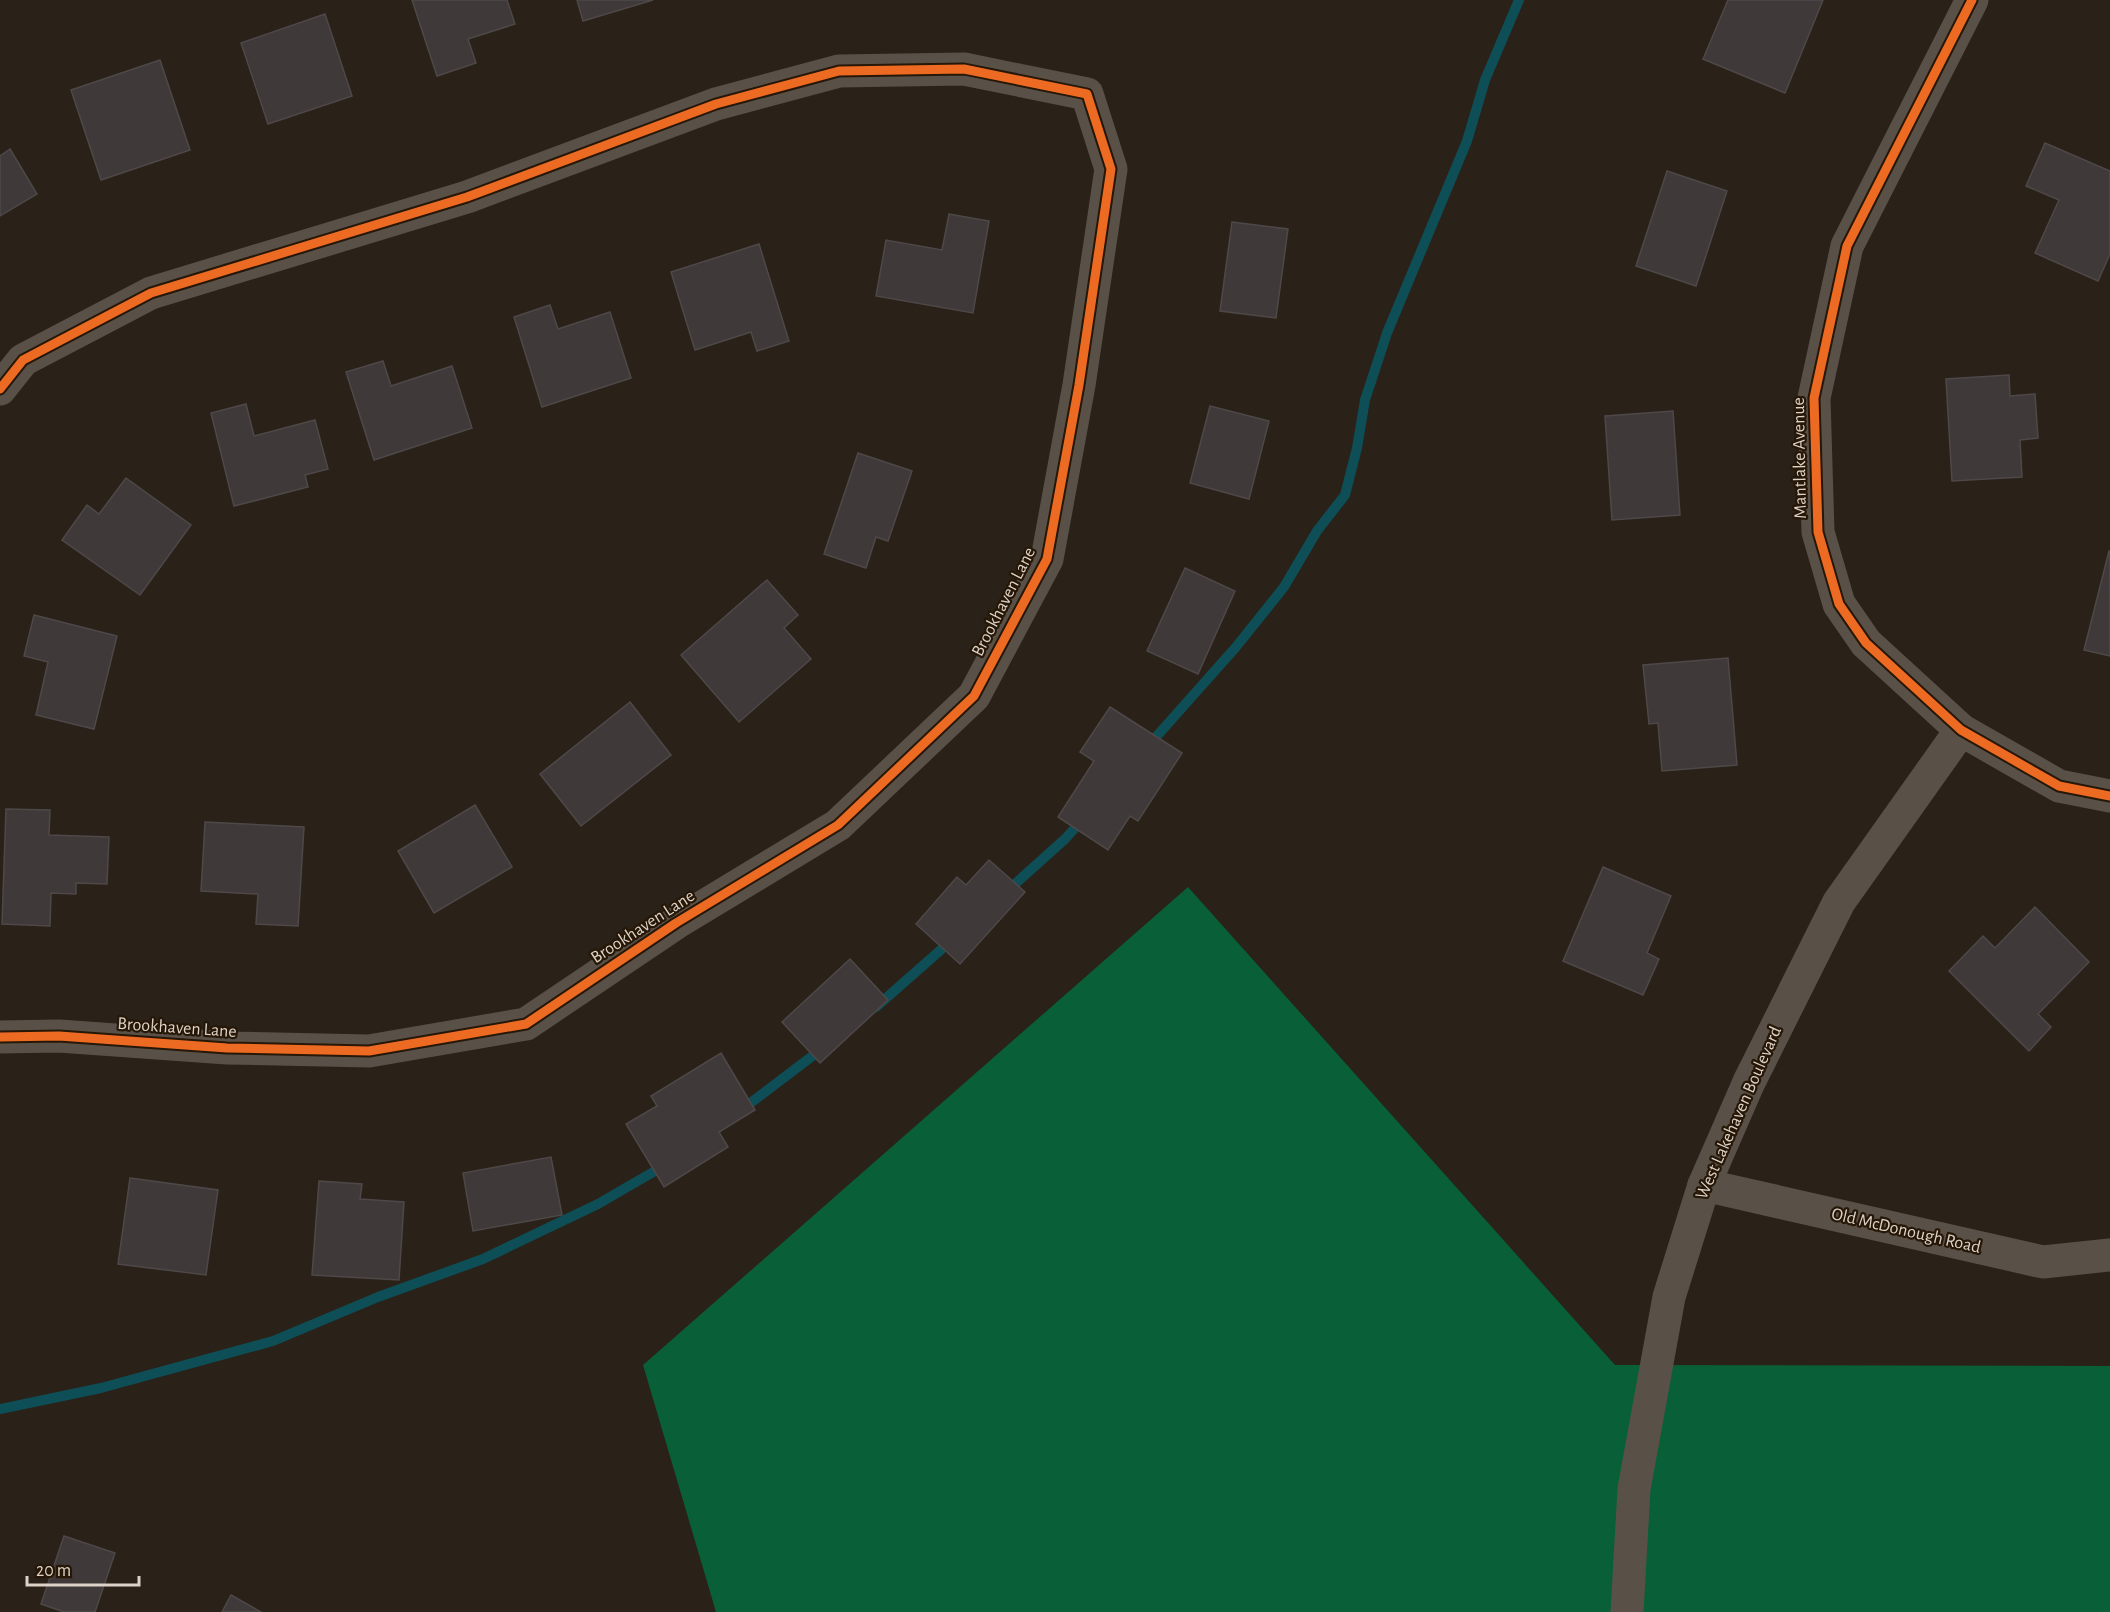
<svg xmlns="http://www.w3.org/2000/svg" width="2110" height="1612" font-family="'Alegreya Sans',sans-serif">
	<style>
		.forest { fill: #095f37 }
		.lines { fill: none; stroke-linecap: round; stroke-linejoin: round }
		.stream { stroke: #0e4e56; stroke-width: 10 }
		.building { fill: #3f3939; stroke: #4e4849; stroke-width: 1.5 }
		.street { stroke: #595148; stroke-width: 33 }
		.cycleway-casing { stroke: #261707; stroke-width: 13 }
		.cycleway { stroke: #ed6a23; stroke-width: 9 }
		.labels { text-anchor: middle; dominant-baseline: central; stroke-width: 4.5; stroke-linejoin: round; paint-order: stroke }
		.street-label { font-size: 18px; fill: #ddd2c8; stroke: #261707 }
	</style>
	<rect width="100%" height="100%" fill="#2a2118"/>
	<path class="forest" d="M1188,887l427,478 495,1v246h-1394l-73,-247z"/>
	<g class="lines">
		<g class="stream">
			<path d="M1148,746l88,-99 48,-60 33,-56 28,-36 12,-47 8,-48 22,-67 80,-192 18,-61 34,-80"/>
			<path d="M1006,892l59,-53 19,-21"/>
			<path d="M876,1007l76,-67"/>
			<path d="M740,1111l83,-63"/>
			<path d="M0,1409l101,-21 172,-47 105,-44 105,-38 115,-55 69,-40"/>
		</g>
	</g>
	<g class="building">
		<path d="M412,0h95l8,24 -47,15 8,24 -39,13z"/>
		<path d="M577,0h76l-70,21z"/>
		<path d="M1728,0h95l-38,93 -82,-34z"/>
		<path d="M325,14l27,82 -84,28 -27,-81z"/>
		<path d="M160,60l30,90 -89,30 -30,-90z"/>
		<path d="M2045,143l65,28v83l-12,27 -63,-28 24,-53 -33,-14z"/>
		<path d="M10,149l27,45 -37,22v-60z"/>
		<path d="M1667,171l60,20 -31,95 -60,-20z"/>
		<path d="M949,214l40,7 -16,92 -97,-17 10,-56 56,10z"/>
		<path d="M1232,222l56,7 -12,89 -56,-7z"/>
		<path d="M759,244l30,97 -32,10 -6,-19 -56,18 -24,-78z"/>
		<path d="M550,305l8,24 52,-17 21,66 -89,29 -28,-90z"/>
		<path d="M383,361l8,25 61,-20 20,62 -98,32 -28,-88z"/>
		<path d="M2009,375l1,21 25,-2 3,44 -18,2 2,37 -70,4 -6,-102z"/>
		<path d="M246,404l8,32 61,-16 13,49 -23,6 3,12 -74,19 -23,-93z"/>
		<path d="M1210,406l59,15 -20,78 -59,-16z"/>
		<path d="M1673,411l7,104 -68,5 -7,-104z"/>
		<path d="M858,453l54,18 -24,70 -12,-4 -10,31 -42,-14z"/>
		<path d="M126,478l65,47 -51,70 -78,-55 25,-35 12,9z"/>
		<path d="M2109,551h1v105l-26,-6z"/>
		<path d="M1185,568l50,23 -37,83 -51,-23z"/>
		<path d="M767,580l31,35 -14,13 27,31 -72,63 -58,-67z"/>
		<path d="M34,615l83,21 -23,93 -58,-14 12,-53 -24,-6z"/>
		<path d="M1728,658l9,107 -75,6 -4,-48 -9,1 -6,-59z"/>
		<path d="M630,702l41,53 -90,71 -41,-52z"/>
		<path d="M1110,707l72,46 -44,68 -8,-5 -22,34 -50,-33 36,-56 -14,-9z"/>
		<path d="M475,805l37,62 -78,46 -36,-62z"/>
		<path d="M6,809l44,1 -1,25 60,2 -2,47 -31,-1v11l-25,-1 -1,33 -48,-2z"/>
		<path d="M205,822l99,5 -6,99 -42,-2 2,-30 -57,-3z"/>
		<path d="M989,860l36,32 -65,72 -44,-40 41,-47 9,8z"/>
		<path d="M1603,867l68,29 -24,57 12,6 -16,36 -80,-34z"/>
		<path d="M2035,907l54,55 -51,52 13,13 -22,24 -80,-80 34,-35 12,12z"/>
		<path d="M850,959l38,41 -68,63 -38,-41z"/>
		<path d="M721,1053l34,57 -36,22 9,15 -64,40 -38,-63 31,-18 -6,-10z"/>
		<path d="M551,1157l11,58 -89,16 -10,-58z"/>
		<path d="M130,1178l88,12 -12,85 -88,-11z"/>
		<path d="M319,1181l43,3 -2,15 44,3 -5,78 -87,-5z"/>
		<path d="M64,1536l51,17 -20,59h-31l-23,-8z"/>
		<path d="M231,1595l30,17h-39z"/>
	</g>
	<g class="lines">
		<g class="street">
			<path d="M1972,0l-125,246 -33,152 4,134 21,72 27,39 95,87 98,56 51,10"/>
			<path d="M0,389l23,-29 128,-67 316,-96 249,-93 123,-33 125,-2 123,25 24,75 -32,216 -32,174 -73,137 -136,129 -162,98 -150,101 -157,27 -142,-3 -168,-12 -59,1"/>
			<path d="M1704,1185l339,77 67,-7"/>
			<path d="M1627,1612l7,-123 35,-192 35,-112 45,-103 90,-180 122,-172"/>
		</g>
		<g class="cycleway-casing">
			<g id="cycleway">
				<path d="M1972,0l-125,246 -33,152 4,134 21,72 27,39 95,87 98,56 51,10"/>
				<path d="M0,389l23,-29 128,-67 316,-96 249,-93 123,-33 125,-2 123,25 24,75 -32,216 -32,174 -73,137 -136,129 -162,98 -150,101 -157,27 -142,-3 -168,-12 -59,1"/>
			</g>
		</g>
		<use href="#cycleway" class="cycleway"/>
	</g>
	<g class="labels">
		<g class="street-label">
			<text transform="translate(1800 458) rotate(-91)">Mantlake Avenue</text>
			<text transform="translate(1004 602) rotate(-63)">Brookhaven Lane</text>
			<text transform="translate(643 927) rotate(-33)">Brookhaven Lane</text>
			<text transform="translate(177 1028) rotate(4)">Brookhaven Lane</text>
			<text transform="translate(1739 1113) rotate(-66)">West Lakehaven Boulevard</text>
			<text transform="translate(1906 1231) rotate(13)">Old McDonough Road</text>
		</g>
	</g>
	<path d="M27 1576v9h112v-9" fill="none" stroke="#ddd2c8" stroke-width="3"/>
	<text x="36" y="1576" font-size="18" fill="#ddd2c8" stroke="#261707" stroke-width="4.5" paint-order="stroke">20 m</text>
</svg>
